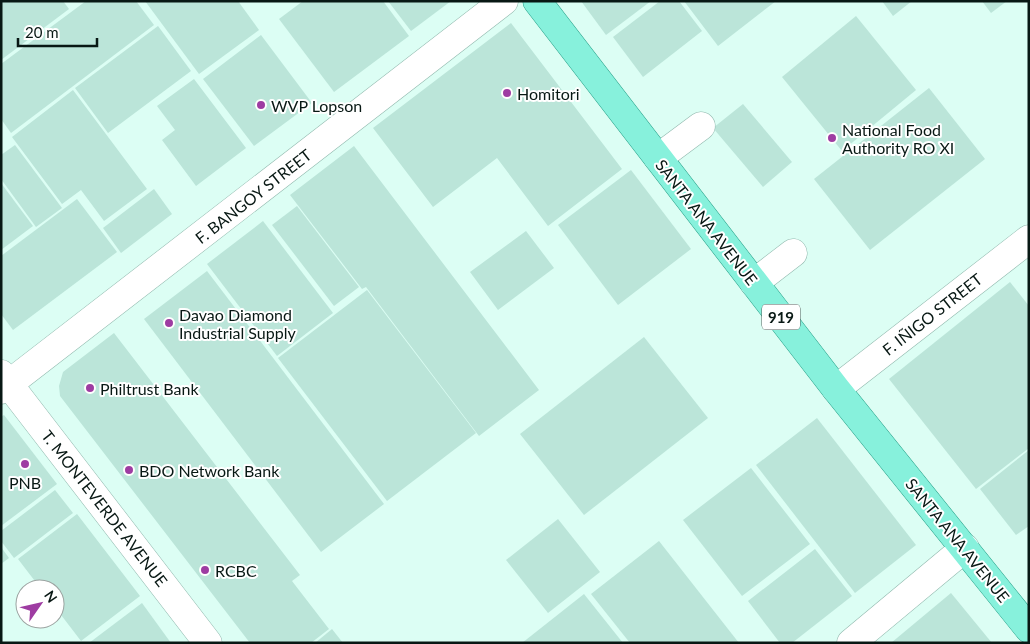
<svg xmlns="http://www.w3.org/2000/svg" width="1030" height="644" font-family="Lato,sans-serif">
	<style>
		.building { fill: #bbe5d9 }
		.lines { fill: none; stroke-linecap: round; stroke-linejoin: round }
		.minor-casing { stroke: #91b9ae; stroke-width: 29 }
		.major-casing { stroke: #279f87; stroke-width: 29 }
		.minor { stroke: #fff; stroke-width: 28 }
		.major { stroke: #87f1dc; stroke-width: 28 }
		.poi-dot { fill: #9e3ca2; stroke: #fff; stroke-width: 2 }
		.labels { text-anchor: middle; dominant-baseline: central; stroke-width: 4; stroke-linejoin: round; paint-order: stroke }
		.shield { fill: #fff; stroke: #525d5a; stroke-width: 1 }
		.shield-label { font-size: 15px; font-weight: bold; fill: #081814 }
		.poi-label { font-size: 16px; fill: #081814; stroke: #fff; text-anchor: start }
		.street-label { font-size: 16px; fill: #081814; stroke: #fff }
	</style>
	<rect width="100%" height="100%" fill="#dcfef4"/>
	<g class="building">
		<path d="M1,1h62l6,8 -68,51z"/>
		<path d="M86,1h50l18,24 -143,108 -10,-14v-55z"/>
		<path d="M145,1h93l21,29 -60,44z"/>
		<path d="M303,1h80l26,35 -75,56 -55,-73z"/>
		<path d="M388,1h63l-40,30z"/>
		<path d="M581,1h70l-45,34z"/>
		<path d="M660,1h19l23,30 -59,46 -30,-40z"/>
		<path d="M684,1h92l-58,45z"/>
		<path d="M882,1h30l-19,15z"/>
		<path d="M982,1h25l-16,12z"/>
		<path d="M856,16l60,74 -74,61 -60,-74z"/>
		<path d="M511,23l111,146 -74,57 -51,-68 -64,49 -60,-79z"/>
		<path d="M158,26l33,45 -83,62 -33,-45z"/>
		<path d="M261,35l51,68 -58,43 -51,-67z"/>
		<path d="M194,79l52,69 -50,38 -34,-46 13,-10 -18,-24z"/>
		<path d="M929,88l56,71 -115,91 -56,-71z"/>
		<path d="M73,90l74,99 -43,32 -23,-31 -19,14 -50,-67z"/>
		<path d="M743,104l49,58 -29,25 -50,-59z"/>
		<path d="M15,145l47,63 -26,19 -35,-48v-24z"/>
		<path d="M354,146l185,244 -60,46 -113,-149 -4,2 -72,-94z"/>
		<path d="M631,170l60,79 -73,56 -60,-80z"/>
		<path d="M1,183l32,43 -32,24z"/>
		<path d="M154,189l18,25 -51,39 -18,-25z"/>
		<path d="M77,199l40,53 -104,78 -12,-16v-58z"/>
		<path d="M297,206l62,81 -25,19 -62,-81z"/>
		<path d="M263,221l70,92 -56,43 -70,-92z"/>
		<path d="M526,231l28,37 -56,42 -28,-38z"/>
		<path d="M207,271l177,233 -63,48 -177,-233z"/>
		<path d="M1010,282l19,24v142l-53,41 -87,-110z"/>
		<path d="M367,290l109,143 -89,68 -109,-143z"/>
		<path d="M114,333l186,242 -8,6 37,48 -18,14h-61l-190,-247 -1,-10 4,-14z"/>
		<path d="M644,337l64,81 -124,97 -64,-81z"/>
		<path d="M4,415l53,69 -56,42v-109z"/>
		<path d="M817,418l99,127 -61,48 -99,-128z"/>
		<path d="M1029,450v76l-13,9 -36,-46z"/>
		<path d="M751,468l59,76 -68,52 -59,-76z"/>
		<path d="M55,490l18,23 -59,45 -13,-17v-10z"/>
		<path d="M77,514l63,82 -59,45 -26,-34v-18h-14l-23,-30z"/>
		<path d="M558,519l42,53 -52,41 -42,-53z"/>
		<path d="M659,541l80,102h-109l-39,-49z"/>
		<path d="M1,547l8,11 -8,6z"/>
		<path d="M815,549l37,47 -60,47h-12l-32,-42z"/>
		<path d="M951,593l41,50h-101z"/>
		<path d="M584,594l39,49h-101z"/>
		<path d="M142,603l29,40h-82z"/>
		<path d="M332,629l11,14h-28z"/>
	</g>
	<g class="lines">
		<g class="minor-casing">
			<g id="minor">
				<path d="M658,158l43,-32"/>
				<path d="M754,283l39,-30"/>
				<path d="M1,374l207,269"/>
				<path d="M836,389l193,-150"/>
				<path d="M1,390l503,-389"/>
				<path d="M851,643l114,-95"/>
			</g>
		</g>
		<g class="major-casing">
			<path id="major" d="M537,1l299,388 193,240"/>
		</g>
		<use href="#minor" class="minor"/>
		<use href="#major" class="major"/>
	</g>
	<g class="poi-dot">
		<circle cx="507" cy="93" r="5"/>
		<circle cx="261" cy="105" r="5"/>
		<circle cx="832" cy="138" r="5"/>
		<circle cx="169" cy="323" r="5"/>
		<circle cx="90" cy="388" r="5"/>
		<circle cx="25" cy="464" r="5"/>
		<circle cx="129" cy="470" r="5"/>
		<circle cx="205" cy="570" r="5"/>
	</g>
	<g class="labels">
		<rect class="shield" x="762" y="304.5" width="38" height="25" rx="4"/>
		<g class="shield-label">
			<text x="781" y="317">919</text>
		</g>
		<g class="poi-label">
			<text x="517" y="93">Homitori</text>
			<text x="271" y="105">WVP Lopson</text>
			<text x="842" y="129">National Food<tspan x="842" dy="18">Authority RO XI</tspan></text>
			<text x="179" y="314">Davao Diamond<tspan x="179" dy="18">Industrial Supply</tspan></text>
			<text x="100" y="388">Philtrust Bank</text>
			<text x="139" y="470">BDO Network Bank</text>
			<text x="25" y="482" text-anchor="middle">PNB</text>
			<text x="215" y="570">RCBC</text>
		</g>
		<g class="street-label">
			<text transform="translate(253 196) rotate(-38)">F. BANGOY STREET</text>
			<text transform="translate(707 222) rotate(52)">SANTA ANA AVENUE</text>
			<text transform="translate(932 314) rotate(-38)">F. IÑIGO STREET</text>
			<text transform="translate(105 508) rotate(52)">T. MONTEVERDE AVENUE</text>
			<text transform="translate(958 540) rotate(51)">SANTA ANA AVENUE</text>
		</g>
	</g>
	<rect width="1030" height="644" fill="none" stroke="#081814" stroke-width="5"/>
	<g transform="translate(40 604) rotate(56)"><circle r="24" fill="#ffffff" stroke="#9ca3a1"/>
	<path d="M0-4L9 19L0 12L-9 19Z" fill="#9e3ca2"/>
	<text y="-8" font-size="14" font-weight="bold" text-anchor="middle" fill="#081814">N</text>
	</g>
	<path d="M18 38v8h79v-8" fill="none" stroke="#081814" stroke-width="2.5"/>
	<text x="25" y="38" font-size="15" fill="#081814" stroke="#ffffff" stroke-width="4" paint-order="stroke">20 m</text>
</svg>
